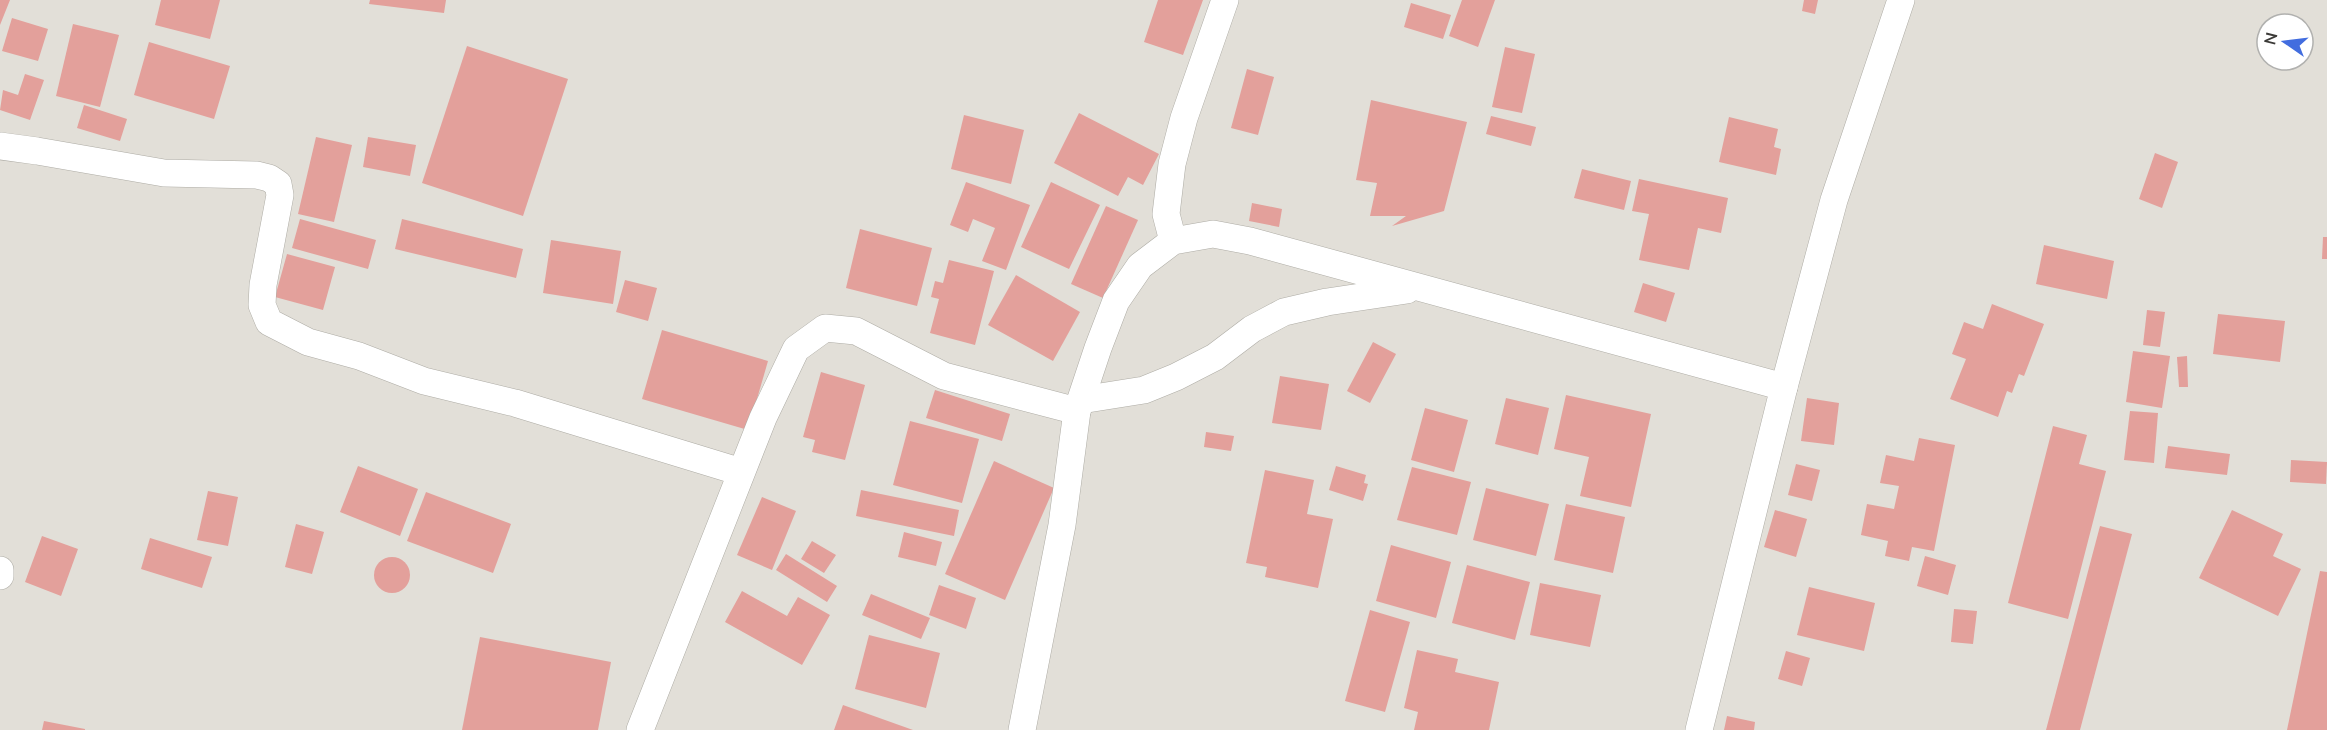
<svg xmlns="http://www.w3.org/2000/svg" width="2327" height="730" font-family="'Nunito Sans',sans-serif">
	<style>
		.building { fill: #e3a09b }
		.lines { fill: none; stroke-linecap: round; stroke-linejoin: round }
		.minor-casing { stroke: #aeaca5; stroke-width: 28 }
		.minor { stroke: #fff; stroke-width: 27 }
	</style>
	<rect width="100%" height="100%" fill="#e2dfd8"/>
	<g class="building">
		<path d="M0,0h10l-10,25z"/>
		<path d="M161,0h59l-10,39 -55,-14z"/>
		<path d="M370,0h76l-2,13 -75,-9z"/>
		<path d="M1158,0h45l-20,55 -39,-13z"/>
		<path d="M1462,0h33l-17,47 -29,-11z"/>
		<path d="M1804,0h14l-3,14 -13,-3z"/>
		<path d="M1411,3l40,12 -8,24 -39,-12z"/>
		<path d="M12,18l36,11 -10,32 -36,-10z"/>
		<path d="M73,24l46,11 -19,72 -44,-11z"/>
		<path d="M149,42l81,24 -16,53 -80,-24z"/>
		<path d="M467,46l101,33 -45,137 -101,-33z"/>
		<path d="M1505,47l30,7 -13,59 -30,-6z"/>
		<path d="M1247,69l27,8 -16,58 -27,-7z"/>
		<path d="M25,74l19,6 -14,40 -30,-10 3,-20 15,5z"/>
		<path d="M1371,100l96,22 -23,89 -52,15 14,-10h-36l7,-33 -21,-3z"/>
		<path d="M84,105l43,14 -7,22 -43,-13z"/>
		<path d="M1079,113l80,41 -16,31 -15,-8 -10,19 -64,-33z"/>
		<path d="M964,115l60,15 -13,54 -60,-15z"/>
		<path d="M1491,116l45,11 -5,19 -45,-12z"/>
		<path d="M1729,117l49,12 -4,18 7,2 -5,26 -57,-13z"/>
		<path d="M316,137l36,8 -18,77 -36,-8z"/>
		<path d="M368,137l48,8 -6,31 -47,-9z"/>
		<path d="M2155,153l23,9 -16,46 -23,-9z"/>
		<path d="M1582,169l49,12 -7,29 -50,-12z"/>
		<path d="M1639,179l89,19 -7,35 -23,-5 -9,42 -50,-10 10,-46 -17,-3z"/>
		<path d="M966,182l64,23 -24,65 -24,-9 13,-33 -22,-9 -5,13 -18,-7z"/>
		<path d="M1051,182l49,23 -31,64 -48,-22z"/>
		<path d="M1252,203l30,6 -3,18 -30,-6z"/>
		<path d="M1106,206l32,14 -35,78 -32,-14z"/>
		<path d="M300,219l76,21 -8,29 -76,-21z"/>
		<path d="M402,219l121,30 -7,29 -121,-29z"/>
		<path d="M860,229l72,19 -15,58 -71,-18z"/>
		<path d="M2323,237h4v22h-5z"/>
		<path d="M551,240l70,11 -8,53 -70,-11z"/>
		<path d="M2044,245l70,16 -7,38 -71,-15z"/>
		<path d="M287,254l48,13 -12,43 -48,-13z"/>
		<path d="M949,260l45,11 -19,74 -45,-12 9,-34 -8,-2 4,-16 8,2z"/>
		<path d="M1016,275l64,37 -27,49 -65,-36z"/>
		<path d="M625,280l32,8 -9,33 -32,-9z"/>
		<path d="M1643,283l32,10 -9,29 -32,-10z"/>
		<path d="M1992,304l52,20 -20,52 -5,-2 -7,19 -5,-2 -9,26 -48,-18 16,-40 -14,-5 12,-32 19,7z"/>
		<path d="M2147,310l18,2 -5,35 -17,-2z"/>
		<path d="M2218,314l67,7 -5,41 -67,-8z"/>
		<path d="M662,330l106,31 -20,69 -106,-31z"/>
		<path d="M1373,342l23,12 -26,49 -23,-12z"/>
		<path d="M2133,351l37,5 -8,52 -36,-6z"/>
		<path d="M2187,356l1,31h-9l-2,-30z"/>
		<path d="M821,372l44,13 -20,75 -33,-8 3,-12 -12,-3z"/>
		<path d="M1280,376l49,8 -8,46 -49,-7z"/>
		<path d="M935,390l75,24 -8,27 -76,-23z"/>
		<path d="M1566,395l85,19 -20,93 -51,-11 9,-39 -35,-8z"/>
		<path d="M1506,398l43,10 -11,47 -43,-11z"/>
		<path d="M1807,398l32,5 -5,42 -33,-4z"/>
		<path d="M1425,408l43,12 -14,52 -43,-12z"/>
		<path d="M2130,411l28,2 -4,50 -30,-3z"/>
		<path d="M910,421l69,18 -17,64 -69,-18z"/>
		<path d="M2053,426l34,9 -8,29 27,7 -38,148 -60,-16z"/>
		<path d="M1206,432l28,4 -3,15 -27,-4z"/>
		<path d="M1919,438l36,7 -21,106 -22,-4 -3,14 -24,-5 3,-15 -27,-6 6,-31 27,5 5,-23 -19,-3 6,-28 28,6z"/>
		<path d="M2168,446l62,8 -3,21 -62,-7z"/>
		<path d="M2291,460l36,2 -1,22 -36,-2z"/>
		<path d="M994,461l60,27 -49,112 -60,-26z"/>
		<path d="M1796,464l24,6 -8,31 -24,-6z"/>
		<path d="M358,466l60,23 -18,47 -60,-24z"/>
		<path d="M1336,466l30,9 -2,8 4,1 -5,17 -34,-11z"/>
		<path d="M1412,467l59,15 -14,53 -60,-15z"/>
		<path d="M1265,470l49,10 -7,34 26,5 -15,69 -53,-11 2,-10 -21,-4z"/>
		<path d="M1486,488l63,16 -13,52 -63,-16z"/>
		<path d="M861,490l98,20 -5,26 -98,-20z"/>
		<path d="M208,491l30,6 -10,49 -31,-6z"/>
		<path d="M426,492l85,32 -18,49 -86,-32z"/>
		<path d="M762,497l34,14 -24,59 -35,-15z"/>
		<path d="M1566,504l59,13 -12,56 -59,-13z"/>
		<path d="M1775,510l32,9 -11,38 -32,-10z"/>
		<path d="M2232,510l51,24 -10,22 28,13 -23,47 -79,-38z"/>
		<path d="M296,524l28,8 -12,42 -27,-7z"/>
		<path d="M2100,526l32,8 -52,196h-34z"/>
		<path d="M904,532l38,10 -6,24 -38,-9z"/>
		<path d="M42,536l36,13 -17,47 -36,-14z"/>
		<path d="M150,538l62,19 -10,31 -61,-19z"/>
		<path d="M812,541l24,14 -12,18 -23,-14z"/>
		<path d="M1391,545l60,17 -15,56 -60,-17z"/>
		<path d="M786,554l51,32 -10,16 -51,-32z"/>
		<path d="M1925,556l31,9 -8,30 -31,-9z"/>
		<circle cx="392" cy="575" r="18"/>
		<path d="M1467,565l63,17 -15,58 -63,-17z"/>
		<path d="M2320,571l7,1v158h-40z"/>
		<path d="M1540,583l61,12 -11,52 -60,-12z"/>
		<path d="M939,585l37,13 -10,31 -37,-14z"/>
		<path d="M1809,587l66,16 -11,48 -67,-16z"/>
		<path d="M742,591l45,25 11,-19 32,18 -28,50 -77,-43z"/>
		<path d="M871,594l59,24 -9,21 -59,-24z"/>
		<path d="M1954,609l23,2 -4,33 -22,-2z"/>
		<path d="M1370,610l40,12 -25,90 -40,-11z"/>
		<path d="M869,635l71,18 -14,55 -71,-19z"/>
		<path d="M480,637l131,25 -13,68h-136z"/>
		<path d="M1417,650l41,9 -3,13 44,10 -10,48h-75l4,-18 -14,-4z"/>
		<path d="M1786,651l24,7 -8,28 -24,-7z"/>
		<path d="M843,705l70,25h-79z"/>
		<path d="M1727,716l28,6 -1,8h-30z"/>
		<path d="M44,721l41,8v1h-43z"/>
	</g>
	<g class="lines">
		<g class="minor-casing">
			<g id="minor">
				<path d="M0,146l37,5 127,22 93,2 12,3 9,6 2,11 -17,90 -1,20 7,17 39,20 51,14 65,25 91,22 226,69"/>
				<path d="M1173,241l-7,-27 6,-50 12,-46 41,-118"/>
				<path d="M1081,400l63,-10 32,-13 39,-20 37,-28 32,-17 43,-10 80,-12"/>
				<path d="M0,570v6"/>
				<path d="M640,730l123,-312 33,-69 29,-21 31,3 88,45 133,35"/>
				<path d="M1022,730l40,-205 15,-114 21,-63 18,-47 24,-35 33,-25 40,-7 37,7 534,146"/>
				<path d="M1699,730l85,-343 50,-187 67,-200"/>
			</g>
		</g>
		<use href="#minor" class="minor"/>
	</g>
	<g transform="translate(2285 42) rotate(284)"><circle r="28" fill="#ffffff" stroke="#b1b1af" stroke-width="1.5"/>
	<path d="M0-4.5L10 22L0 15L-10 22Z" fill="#426ddf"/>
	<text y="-9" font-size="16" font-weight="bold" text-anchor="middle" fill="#3c3b38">N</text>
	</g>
</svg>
